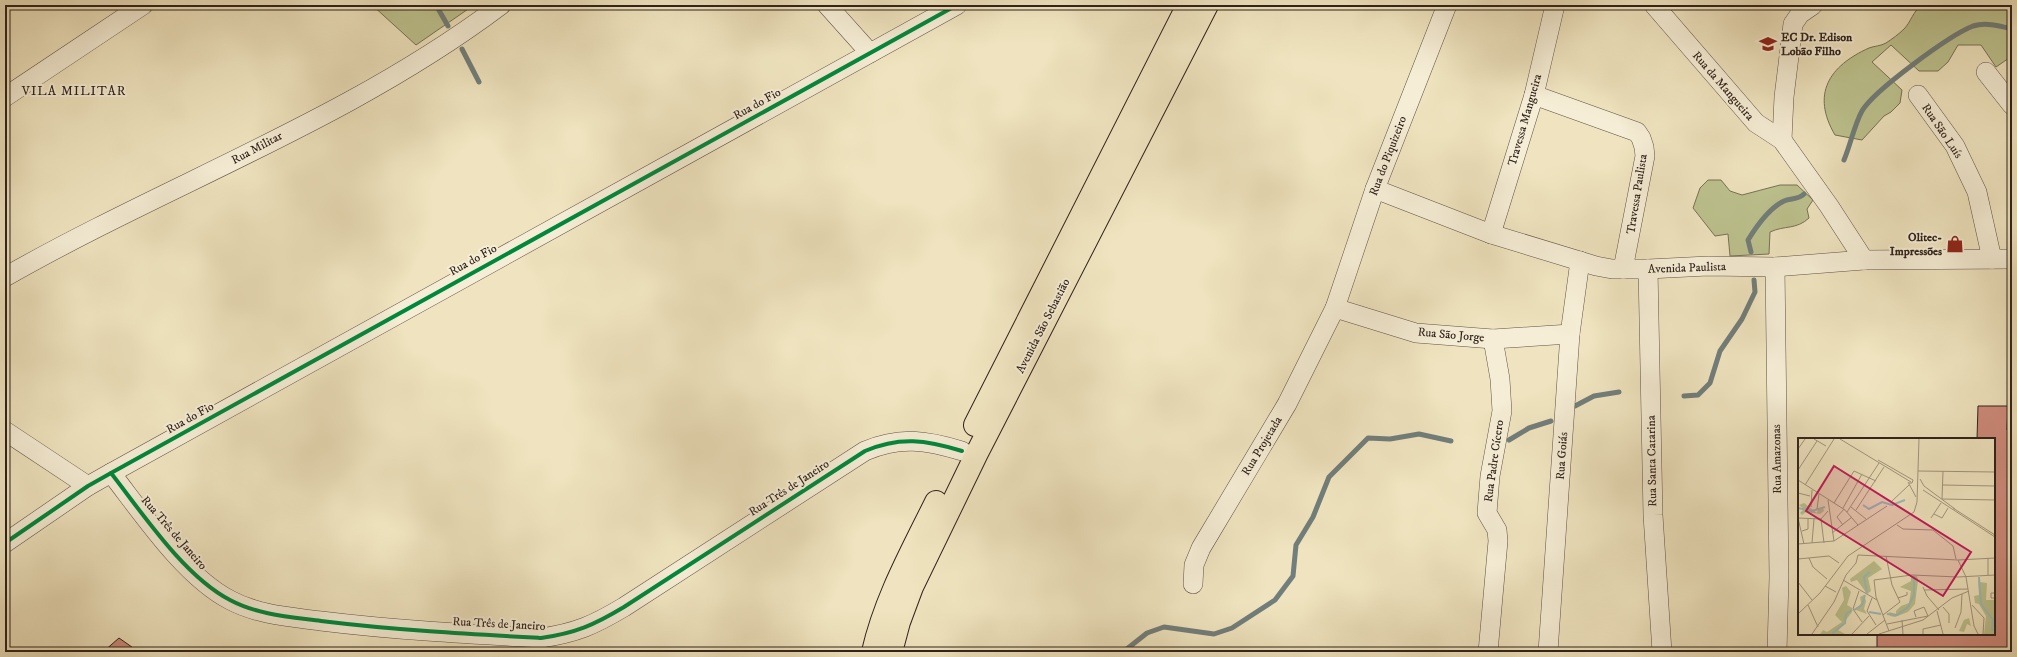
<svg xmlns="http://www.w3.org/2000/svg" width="2017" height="657" font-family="'IM FELL DW Pica',serif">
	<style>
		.green { fill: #bdc38f; stroke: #767256 }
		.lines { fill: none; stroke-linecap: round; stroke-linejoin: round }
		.stream { stroke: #717e7b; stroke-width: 5 }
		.building { fill: #ce8b7b; stroke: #2f221c }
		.minor-casing { stroke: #5f5245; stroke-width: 20 }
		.major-casing { stroke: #2f221c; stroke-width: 24 }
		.minor { stroke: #f5edd5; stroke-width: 19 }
		.major { stroke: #efe4bf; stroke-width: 22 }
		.cycleway-casing { stroke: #f5edd5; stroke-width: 6 }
		.cycleway { stroke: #00873e; stroke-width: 4 }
		.labels { text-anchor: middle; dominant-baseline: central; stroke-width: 4; stroke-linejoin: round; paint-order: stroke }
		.poi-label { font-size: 12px; font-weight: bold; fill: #2f221c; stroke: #f5edd5; text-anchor: start }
		.street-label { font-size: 12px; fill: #2f221c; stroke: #f5edd5 }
		.neighbourhood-label { font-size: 13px; letter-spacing: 1px; fill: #2f221c; stroke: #f5edd5 }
		.inset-river { fill: none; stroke: #9dbcbb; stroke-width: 2 }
		.inset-road { fill: none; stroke: #a2967e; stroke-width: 1 }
		.view { fill: #c2185b; fill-opacity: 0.15; stroke: #c2185b; stroke-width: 2 }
		.inset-edge { fill: none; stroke: #2f221c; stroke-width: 2 }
	</style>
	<rect width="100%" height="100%" fill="#efe4bf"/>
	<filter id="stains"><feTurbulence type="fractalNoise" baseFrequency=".005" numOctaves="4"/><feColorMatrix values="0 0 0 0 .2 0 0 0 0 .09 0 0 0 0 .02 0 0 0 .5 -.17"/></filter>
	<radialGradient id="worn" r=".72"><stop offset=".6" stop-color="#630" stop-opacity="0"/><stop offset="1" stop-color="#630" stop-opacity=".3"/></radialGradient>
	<g class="green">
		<path d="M372,5h102l-58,40z"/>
		<path d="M1922,5h90v51l-16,11 -15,-22h-23l-10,17 -10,9h-19l-28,-26 -19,17 30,28 -2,13 -9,9 -7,4 -22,24 -27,-5c-24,-41 -6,-69 34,-87 5,-2 12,-2 17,-5 6,-4 13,-9 18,-14 7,-7 9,-18 18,-24z"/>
		<path d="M1708,180h13l9,11 12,4 38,-10h17l16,15 -6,9 2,9c-13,12 -24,7 -39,14l-1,22 -39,2 -2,-22 -13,2 -22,-28 7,-20z"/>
	</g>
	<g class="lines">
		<g class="stream">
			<path d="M436,5l12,21"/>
			<path d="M462,49l17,33"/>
			<path d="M1844,160c6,-14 11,-37 18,-49 11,-20 88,-76 111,-85 13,-4 27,0 39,3"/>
			<path d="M1751,252l-3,-12c8,-13 21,-32 36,-39 7,-3 14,-1 20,-7"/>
			<path d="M1684,396l14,-1 12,-12 10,-32 22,-32 13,-27 -1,-12"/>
			<path d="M1575,406l19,-10 25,-4"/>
			<path d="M1509,440l20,-12 22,-7"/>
			<path d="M1123,652l24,-19 17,-6 50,7 18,-6 43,-28 18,-24 3,-31 17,-28 16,-40 39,-39 22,1 29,-5 32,7"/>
		</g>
	</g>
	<g class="building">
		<path d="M1978,406h30l-1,24h5v222h-135v-18h117v-195h-17z"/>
		<path d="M119,638l20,14h-36z"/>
	</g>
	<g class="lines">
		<g class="minor-casing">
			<g id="minor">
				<path d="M827,5l43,48"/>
				<path d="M1654,5l102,118 26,17 47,66 35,54"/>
				<path d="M1986,72l26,33"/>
				<path d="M1534,95l103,37 4,6 3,9 1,9 -22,113"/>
				<path d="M1918,95l37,51 22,46 15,67"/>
				<path d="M5,97l138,-92"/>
				<path d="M1782,140l2,-43 9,-73 7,-10 13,-9"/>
				<path d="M1375,189l116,45 105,32 16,3h36l60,-3 67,1 89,-7 148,-1"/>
				<path d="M1491,234l43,-139 21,-90"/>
				<path d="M1775,267l4,310 -2,75"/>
				<path d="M1648,269l5,246 9,137"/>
				<path d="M5,277c163,-93 345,-158 496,-272"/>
				<path d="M1335,308l81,25 77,6 77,-5"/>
				<path d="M5,431l83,55"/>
				<path d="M111,473c32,41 73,103 119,127 28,15 61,17 91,21 73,9 147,13 220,17 35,-5 53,-13 83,-31l241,-156c35,-15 61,-11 97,0"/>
				<path d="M5,543l83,-57 23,-13 846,-468"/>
				<path d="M1193,584l1,-19 7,-17 86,-144 48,-96 40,-119 72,-184"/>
				<path d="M1488,652l10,-111 -1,-11 -10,-17 3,-37 12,-65 -2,-32 -7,-40"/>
				<path d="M1548,652l22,-318 10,-73"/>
			</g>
		</g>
		<g class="major-casing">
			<g id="major">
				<path d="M975,425l213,-420"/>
				<path d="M873,652c12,-53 39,-101 63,-150"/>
				<path d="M891,652l8,-30 13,-35 65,-134 230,-448"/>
			</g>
		</g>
		<use href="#minor" class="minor"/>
		<use href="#major" class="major"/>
		<g class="cycleway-casing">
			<g id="cycleway">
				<path d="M111,473c32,41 73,103 119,127 28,15 61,17 91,21 73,9 147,13 220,17 35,-5 53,-13 83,-31l241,-156c35,-15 61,-11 97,0"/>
				<path d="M5,543l83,-57 23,-13 846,-468"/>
			</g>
		</g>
		<use href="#cycleway" class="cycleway"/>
	</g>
	<defs>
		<g id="school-bare" transform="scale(1.38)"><path d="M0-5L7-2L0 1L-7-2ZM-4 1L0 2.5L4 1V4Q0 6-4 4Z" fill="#8f2418" stroke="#f5edd5" stroke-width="2.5" paint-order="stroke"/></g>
		<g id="shop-bare" transform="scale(1.38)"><path d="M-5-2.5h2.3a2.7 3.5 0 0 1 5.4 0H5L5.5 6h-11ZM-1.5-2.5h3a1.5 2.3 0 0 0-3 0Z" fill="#8f2418" stroke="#f5edd5" stroke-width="2.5" paint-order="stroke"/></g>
	</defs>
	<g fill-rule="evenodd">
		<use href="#school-bare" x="1768" y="44"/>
		<use href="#shop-bare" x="1955" y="244"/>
	</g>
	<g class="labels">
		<g class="poi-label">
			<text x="1781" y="37">EC Dr. Edison<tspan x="1781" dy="14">Lobão Filho</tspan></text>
			<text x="1942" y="237" text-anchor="end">Olitec-<tspan x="1942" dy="14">Impressões</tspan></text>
		</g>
		<g class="street-label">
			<text transform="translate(1723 86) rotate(49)">Rua da Mangueira</text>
			<text transform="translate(757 104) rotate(-29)">Rua do Fio</text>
			<text transform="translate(1525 120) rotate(-74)">Travessa Mangueira</text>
			<text transform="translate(1942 131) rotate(56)">Rua São Luís</text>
			<text transform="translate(257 148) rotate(-28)">Rua Militar</text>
			<text transform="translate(1388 156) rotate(-69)">Rua do Piquizeiro</text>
			<text transform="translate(1637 194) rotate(-81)">Travessa Paulista</text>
			<text transform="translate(473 260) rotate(-29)">Rua do Fio</text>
			<text transform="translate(1687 268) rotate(-2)">Avenida Paulista</text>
			<text transform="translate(1043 326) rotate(-63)">Avenida São Sebastião</text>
			<text transform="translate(1451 335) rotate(5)">Rua São Jorge</text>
			<text transform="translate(190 418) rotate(-29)">Rua do Fio</text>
			<text transform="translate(1262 446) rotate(-59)">Rua Projetada</text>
			<text transform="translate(1562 456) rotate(-86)">Rua Goiás</text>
			<text transform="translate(1777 459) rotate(-91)">Rua Amazonas</text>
			<text transform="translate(1494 461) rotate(-82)">Rua Padre Cícero</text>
			<text transform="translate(1652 461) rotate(-91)">Rua Santa Catarina</text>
			<text transform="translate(789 488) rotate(-33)">Rua Três de Janeiro</text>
			<text transform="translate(174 533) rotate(49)">Rua Três de Janeiro</text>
			<text transform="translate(499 624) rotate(3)">Rua Três de Janeiro</text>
		</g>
		<g class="neighbourhood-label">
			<text x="74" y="91">VILA MILITAR</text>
		</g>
	</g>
	<g transform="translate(1798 438)">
		<rect width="197" height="197" fill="#efe4bf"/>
		<path d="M6,65l13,10 1,-4 5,-1 1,3 -4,3 -14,-2 -4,3 -2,-2 4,-4 -5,-4zM76,123l8,8 -14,9 3,13 -4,3 -10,-14 -6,2 -1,-3zM113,138h6l1,4 -3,24 -7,8 -13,5 -5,-1 -1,-4 7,2v-3l5,-5 8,-3 2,-12 -11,-4 11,-6zM180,141l2,3 7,1 -1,17h9l-1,34h-10l2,-18 -7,-12 -4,-1 -1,-7 5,-1zM48,148l5,6 -4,13 5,3v4l-14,18 7,4h-25l3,-4 4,2 15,-10 -7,-7 9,-15 -2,-12zM66,157l2,6 -2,8 3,5 -11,-4 5,-7 -1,-6zM171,180l2,8 -4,-2 -3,8 -5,-1 5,-11z" fill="#bdc38f"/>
		<path class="inset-river" d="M65,67l6,4 13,-7 10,3 13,-5M0,70l14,3 13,-4M181,139l2,27 12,16 -1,11M69,155l-3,-16 6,-5M56,172l8,-5 3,-10M71,174l12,2M89,176l10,1 11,-8 6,-12v-19M34,196l13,-11 1,-9 6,-4"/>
		<path class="inset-road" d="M16,1l12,7M42,1l71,43M0,11l7,-10M80,22l35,20 -1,3h-3M0,32l19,-29M120,33l77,1M145,33l-1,28 53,1M122,41l4,7 31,23M0,42l47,30 13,15M110,44l8,15M7,47l29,-46M145,47l52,1M125,52l72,47M0,55l12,3M30,62l6,41M94,63l17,-16M36,65l20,-32 22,10M13,69l1,-17M53,69l15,12M45,70l19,-34M155,70l42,27M19,71l2,-15M58,72l28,-43M49,74l32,-49M136,76l8,4 6,-10M0,80l23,1 7,-8M0,80l6,26M133,80l10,-15M23,81l3,24M45,87l-6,-8 7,-8M99,87l6,4 30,1 20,16 3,13M4,93l6,-2v-10M34,95l20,-16M14,105l2,-24M0,106l36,-3 53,-35M11,120l4,9 14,12M190,120v17M0,121l31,-3 10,7M160,122l8,17 8,49 4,8M45,142l34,20M0,144l14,18M27,148l11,6M125,149l4,9 12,14M126,152l44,-1M61,153l-6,18 9,13M197,155h-4v5h4M74,160l-5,13 9,14M100,160l9,-3v-3M10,167l10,22M174,167l12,13 -1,16M145,169l6,7v9M139,173l6,23M0,176l22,-21 28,-37 66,-44 3,-10 2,-63M85,177l17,-13 -8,-17 -6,-29M118,179l-2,-6 10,-4 4,9M104,182l1,14M89,186l41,-8M157,190l6,-16 1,-18M91,193l-13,-34 -2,-17 38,-5 46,2 37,-2M14,196l22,-32 12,-27 10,-12 2,-8 100,5 37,-2M54,196l17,-18M69,196l18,-14M81,196l44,-14 29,-22 17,-7M125,196v-5l18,-4"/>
		<path class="view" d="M36,28l137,86 -28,44 -137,-85z"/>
		<rect width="197" height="197" class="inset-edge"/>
	</g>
	<rect width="2017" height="657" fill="none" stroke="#efe4bf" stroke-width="20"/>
	<rect x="6" y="6" width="2005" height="645" fill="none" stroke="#2f221c" stroke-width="2"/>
	<rect x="10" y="10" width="1997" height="637" fill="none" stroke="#2f221c"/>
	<rect width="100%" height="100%" filter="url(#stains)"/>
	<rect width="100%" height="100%" fill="url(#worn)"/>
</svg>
